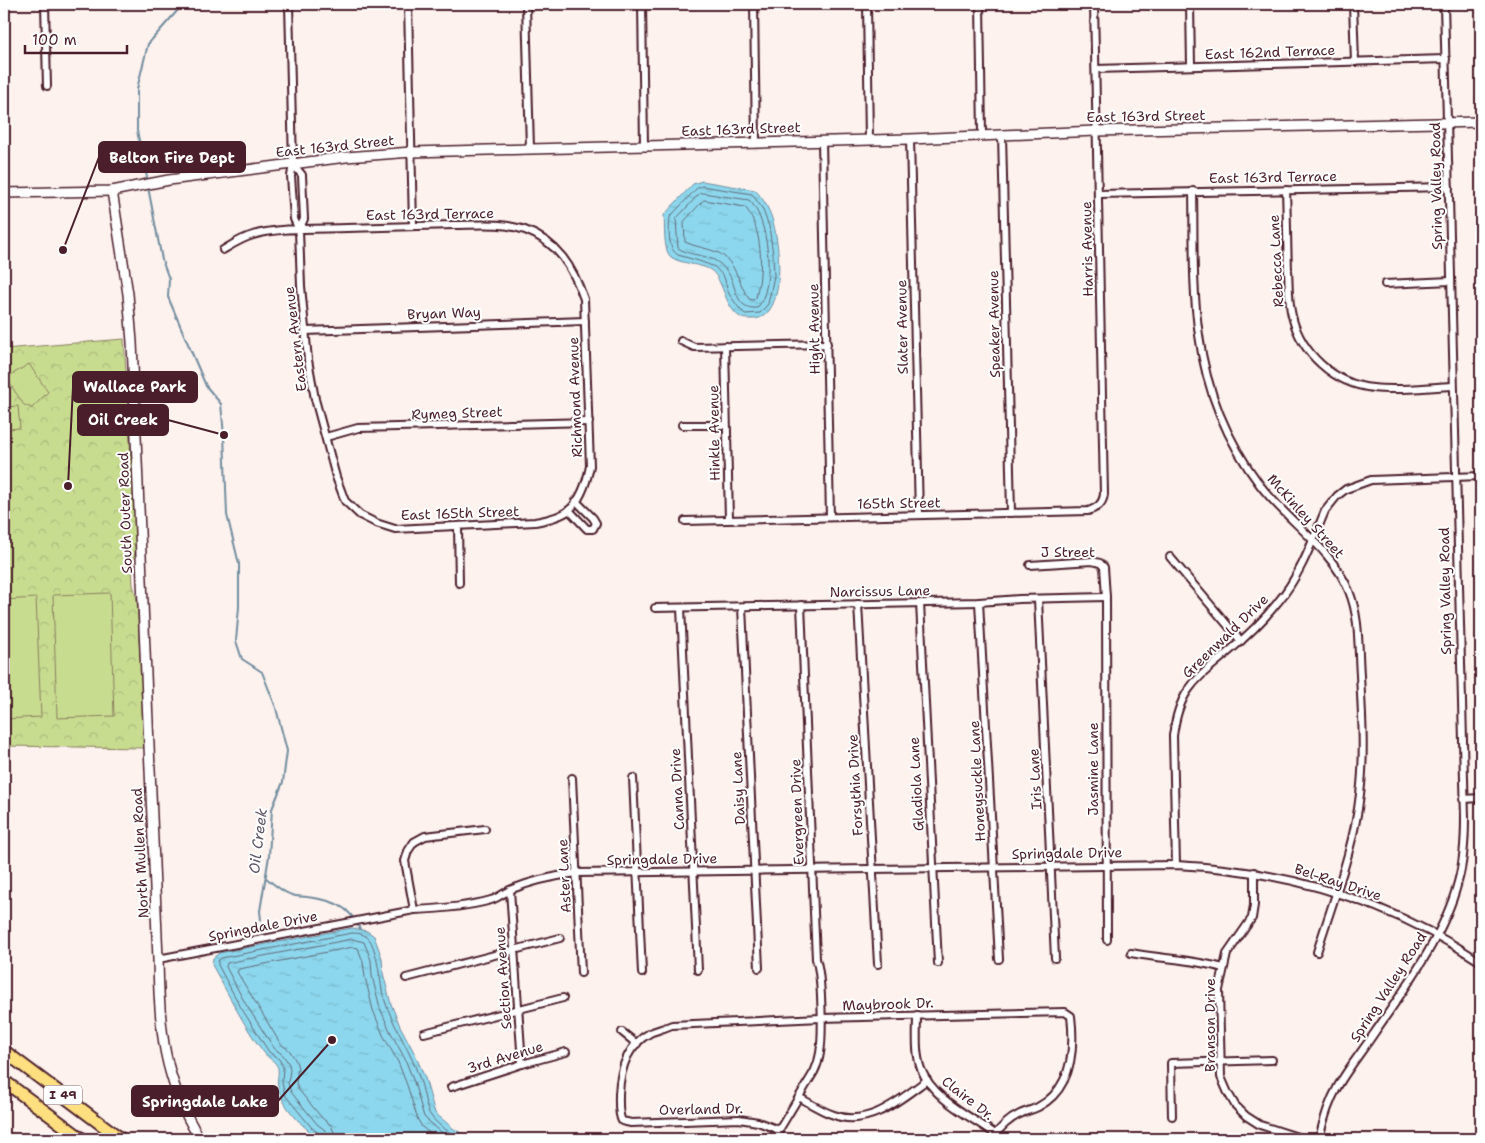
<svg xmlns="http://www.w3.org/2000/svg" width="1485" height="1143" font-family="'Shantell Sans',sans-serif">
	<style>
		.forest { fill: url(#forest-crowns); stroke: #897e5e }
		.pitch { fill: #c8dc90; stroke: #897e5e }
		.water { fill: url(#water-ripples); stroke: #728d9f }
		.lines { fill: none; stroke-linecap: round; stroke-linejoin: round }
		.shore { stroke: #646979; stroke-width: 1 }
		.stream { stroke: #728d9f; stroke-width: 2 }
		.street-casing { stroke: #4a1f2b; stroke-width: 10 }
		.secondary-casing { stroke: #4a1f2b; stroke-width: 12 }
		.highway-casing { stroke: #4a1f2b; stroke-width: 15 }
		.street { stroke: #fff; stroke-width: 6 }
		.secondary { stroke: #fff; stroke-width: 9 }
		.highway { stroke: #ffdf80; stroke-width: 11 }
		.labels { text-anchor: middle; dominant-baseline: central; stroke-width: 4; stroke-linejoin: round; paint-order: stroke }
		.shield { fill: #fff; stroke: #80626b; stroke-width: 1 }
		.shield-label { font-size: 12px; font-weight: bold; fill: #4a1f2b }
		.street-label { font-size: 14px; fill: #4a1f2b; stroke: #fff }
		.water-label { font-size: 15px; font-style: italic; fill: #5e5665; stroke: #fff }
		.leader { fill: none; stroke: #4a1f2b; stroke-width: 2 }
		.callout-dot { fill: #4a1f2b; stroke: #fff; stroke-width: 2 }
		.callout { fill: #4a1f2b; stroke: #4a1f2b; stroke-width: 2 }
		.callout-label { font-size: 15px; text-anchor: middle; font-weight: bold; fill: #fff }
	</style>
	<defs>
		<pattern id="forest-crowns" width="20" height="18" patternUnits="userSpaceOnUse" patternTransform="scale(1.25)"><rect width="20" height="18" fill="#c8dc90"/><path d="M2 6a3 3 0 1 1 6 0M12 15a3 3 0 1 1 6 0" fill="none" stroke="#adbc7c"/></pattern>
		<pattern id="water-ripples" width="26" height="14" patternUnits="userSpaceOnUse" patternTransform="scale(1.25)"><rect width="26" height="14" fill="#8cd7ed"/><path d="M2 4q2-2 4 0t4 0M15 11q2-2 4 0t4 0" fill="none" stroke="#7ab8cb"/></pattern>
	</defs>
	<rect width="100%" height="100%" fill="#fdf2ee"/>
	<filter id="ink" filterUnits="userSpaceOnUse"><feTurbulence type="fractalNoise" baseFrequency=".02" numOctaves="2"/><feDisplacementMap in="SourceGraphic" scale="10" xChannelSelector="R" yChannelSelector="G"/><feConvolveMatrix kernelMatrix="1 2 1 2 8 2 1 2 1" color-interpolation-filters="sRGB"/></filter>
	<g filter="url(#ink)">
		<path class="forest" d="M124,339l12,207 -4,23 1,16 4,15 8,148 -141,-2v-397z"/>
		<g class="pitch">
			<path d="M29,364l19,28 -16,16 -8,-3 -18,-27z"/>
			<path d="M18,406l2,22 -13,1 -2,-22z"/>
			<path d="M110,593l4,123 -57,2 -4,-123z"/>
			<path d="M36,598l5,119 -37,2v-119z"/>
		</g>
		<g class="water">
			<path d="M702,181l53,9c9,9 16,22 19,36 6,23 13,96 -24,93 -1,0 -7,0 -8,-1 -17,-8 -18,-37 -30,-47 -5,-4 -15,-6 -21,-7 -7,-2 -16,-3 -21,-8 -7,-7 -5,-31 -6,-41l29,-31z"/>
			<path d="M352,928l15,3 7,5 8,22 1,15 8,31 9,22 15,28 10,24 10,35 19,16 18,10h-153c-16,-12 -38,-33 -41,-53 -2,-8 3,-15 -2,-22 -3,-4 -8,-6 -11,-10 -21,-27 -36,-59 -53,-89l1,-7 6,-5z"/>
		</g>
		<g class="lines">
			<g class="shore">
				<path d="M702,186l50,8 10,14 7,18 4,28 1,22 -6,28 -8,9 -15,1 -6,-6 -10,-14 -5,-17 -9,-10 -16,-6 -21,-6c-11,-7 -9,-26 -8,-38l26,-28z"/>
				<path d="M703,193l46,7c20,18 27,88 8,108 -23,2 -20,-24 -30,-37 -16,-20 -32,-12 -49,-23l-2,-29 23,-25z"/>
				<path d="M704,200l41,7c14,16 17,47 15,67 0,8 -3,16 -4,24l-3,2 -4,-1c-10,-14 -13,-37 -30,-46 -11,-5 -24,-6 -34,-11l-1,-20z"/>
				<path d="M321,1139l-1,-5 -8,-6 -27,-33 -3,-12 1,-16 -4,-8 -10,-7 -29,-46 -22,-41v-4l3,-3 131,-25c6,0 13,1 17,6 8,10 11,42 14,56 9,31 29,57 38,88 3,9 5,27 10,33 7,10 21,18 31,23"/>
				<path d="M327,1139l-2,-9 -8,-6 -26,-32 -3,-9 2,-13 -1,-6 -6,-9 -9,-7 -29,-45 -19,-36 1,-4 125,-24 12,3 7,18 1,16 8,32 10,23 15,28 9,23 10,35 25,22"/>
				<path d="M335,1139l-1,-7 -3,-7 -9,-7 -24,-29 -2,-6 2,-15 -2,-7 -6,-10 -10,-8 -43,-71 2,-3 114,-22 5,1 5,14 2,15 8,33 10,25 15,27 9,23 11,35 4,7 15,12"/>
			</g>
			<g class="stream">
				<path d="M148,182l-11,-51v-42l11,-45 30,-34 3,-6"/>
				<path d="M148,187l14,73 7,19 -1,18 38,89 15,18 3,31 3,80 12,49v43l-3,34 6,18 20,13 14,36 11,43 -4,31 -11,27 -3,47 -9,55 1,9"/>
				<path d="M266,878c8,6 16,14 26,17 5,2 10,1 15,2 25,3 42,8 53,32"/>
			</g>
			<g class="street-casing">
				<g id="street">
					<path d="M45,4l2,82"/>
					<path d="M408,4l5,222"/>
					<path d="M526,4l4,145"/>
					<path d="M642,4l2,142"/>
					<path d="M754,4l2,139"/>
					<path d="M867,4l2,136"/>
					<path d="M980,4l2,131"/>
					<path d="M1190,4l1,62"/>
					<path d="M1353,4l2,58"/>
					<path d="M1096,69l350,-10"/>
					<path d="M1002,134l9,379"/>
					<path d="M910,139l9,376"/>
					<path d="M822,141l8,376"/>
					<path d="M293,164l9,11 2,44 -5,11"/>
					<path d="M1286,190c1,26 1,53 2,80 1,15 0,31 4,46 9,37 42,68 81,72 26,3 54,-1 80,-2"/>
					<path d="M1193,191c1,48 -1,97 6,144 7,54 28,106 61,150 28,37 71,62 89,106 11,27 9,56 11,84 2,40 5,80 0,119 -6,55 -27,106 -43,158"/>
					<path d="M1098,194l351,-7"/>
					<path d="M223,250c10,-6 19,-12 30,-15 25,-8 68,-6 94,-7 36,-1 71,-2 106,-3 24,0 49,-3 72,5 33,12 48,38 59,69l6,167c-3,15 -9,34 -21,44 -8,7 -23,10 -34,12l-140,7 -19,-6 -16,-8 -15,-14 -9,-24 -21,-78 -7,-39 -7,-74 -2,-56 -5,-11 -3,-43 2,-12 -4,-160"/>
					<path d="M1385,284l66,-3"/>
					<path d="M305,331l280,-10"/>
					<path d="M681,341l13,6 133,-3"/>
					<path d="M725,346l4,173"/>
					<path d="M682,425h44"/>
					<path d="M326,437l32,-9 231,-6"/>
					<path d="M569,510l18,19h6l3,-6 -3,-5 -17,-17"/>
					<path d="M685,521l403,-10c9,-3 15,-7 16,-17l-10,-490"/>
					<path d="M458,526l1,57"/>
					<path d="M1170,557l71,84"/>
					<path d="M1030,565l62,-4 8,2 4,4 2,30 1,343"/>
					<path d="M1038,599l17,359"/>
					<path d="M979,602l20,357"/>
					<path d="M920,603l18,360"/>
					<path d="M858,604l20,360"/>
					<path d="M742,607l17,361"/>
					<path d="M655,608l324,-6 40,-3 87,-2"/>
					<path d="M681,608l17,362"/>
					<path d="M572,778l9,195"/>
					<path d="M633,778l9,195"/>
					<path d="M1463,799l18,-1"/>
					<path d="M1176,865l-3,-129c6,-46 21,-55 54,-83 18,-15 36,-32 51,-51 22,-26 34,-60 47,-91l12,-15 9,-7 25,-9 110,-4"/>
					<path d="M1254,872v33l-2,13 -25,36 -8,36 2,87 7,16 7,12 11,11 14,9 44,14"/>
					<path d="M510,890l12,174"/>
					<path d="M414,910l-9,-49 3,-10 6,-9 11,-6 60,-7"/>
					<path d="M1131,953c31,6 61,6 92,15"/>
					<path d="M158,959l256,-49c25,-1 52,-3 77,-10 7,-2 14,-8 21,-11 20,-8 43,-13 64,-16l600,-8c110,5 213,36 305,97"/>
					<path d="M406,978l154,-40"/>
					<path d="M917,1015c0,17 -2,38 4,54 12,30 49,47 74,65"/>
					<path d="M622,1032l15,12"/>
					<path d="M424,1033l139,-35"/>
					<path d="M451,1087l71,-23 44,-12"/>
					<path d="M799,1097c12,7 22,14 35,18 34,13 67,-16 93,-35"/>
					<path d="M1172,1116l-1,-53 101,-3"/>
					<path d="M779,1130l-21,-8 -19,-3 -108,4 -9,-2c-4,-7 -3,-19 -3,-27 1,-24 8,-49 31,-61 7,-3 15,-5 22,-8l149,-7 244,-6 6,4c4,34 1,73 -33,91 -6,3 -12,4 -18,7 -11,5 -21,15 -28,25"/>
					<path d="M776,1139l3,-9 35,-58c3,-6 5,-12 6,-19 3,-18 2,-78 -4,-94l-15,-354"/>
					<path d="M1319,1139c4,-18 10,-37 19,-53 11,-19 25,-36 37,-54 31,-45 69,-96 83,-150 6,-21 7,-42 7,-64l-21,-814"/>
				</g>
			</g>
			<g class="secondary-casing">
				<g id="secondary">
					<path d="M112,191l16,103 4,48 26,617c1,68 5,121 42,180"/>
					<path d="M4,193l108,-2 57,-11 177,-23 66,-5 498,-13 186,-8 385,-9"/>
				</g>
			</g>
			<g class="highway-casing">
				<g id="highway">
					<path d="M4,1051l117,88"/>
					<path d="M4,1081l78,58"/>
				</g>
			</g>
			<use href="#street" class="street"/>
			<use href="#secondary" class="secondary"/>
			<use href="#highway" class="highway"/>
		</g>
	</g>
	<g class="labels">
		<rect class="shield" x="44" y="1085.5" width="38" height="19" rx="4"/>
		<g class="shield-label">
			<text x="63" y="1095">I 49</text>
		</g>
		<g class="street-label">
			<text transform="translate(1270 52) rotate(-2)">East 162nd Terrace</text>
			<text transform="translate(1146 116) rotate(-1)">East 163rd Street</text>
			<text transform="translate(741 129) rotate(-2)">East 163rd Street</text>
			<text transform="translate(335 146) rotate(-6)">East 163rd Street</text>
			<text transform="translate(1273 177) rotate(-1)">East 163rd Terrace</text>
			<text transform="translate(1436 186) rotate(-91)">Spring Valley Road</text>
			<text transform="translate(430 214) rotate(-1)">East 163rd Terrace</text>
			<text transform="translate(1087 249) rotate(-91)">Harris Avenue</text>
			<text transform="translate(1276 261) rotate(-93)">Rebecca Lane</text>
			<text transform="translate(444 313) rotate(-2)">Bryan Way</text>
			<text transform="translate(994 324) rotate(-91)">Speaker Avenue</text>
			<text transform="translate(902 327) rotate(-91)">Slater Avenue</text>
			<text transform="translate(814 329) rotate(-91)">Hight Avenue</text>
			<text transform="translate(295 339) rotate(-97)">Eastern Avenue</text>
			<text transform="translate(575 397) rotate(-92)">Richmond Avenue</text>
			<text transform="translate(457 413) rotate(-2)">Rymeg Street</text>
			<text transform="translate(714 433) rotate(-91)">Hinkle Avenue</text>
			<text transform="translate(899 503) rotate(-1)">165th Street</text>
			<text transform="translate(125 513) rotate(-92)">South Outer Road</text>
			<text transform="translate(460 513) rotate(-2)">East 165th Street</text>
			<text transform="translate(1306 516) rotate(48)">McKinley Street</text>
			<text x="1068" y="552">J Street</text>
			<text transform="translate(880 591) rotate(-1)">Narcissus Lane</text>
			<text transform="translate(1445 591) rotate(-91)">Spring Valley Road</text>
			<text transform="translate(1225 636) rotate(-44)">Greenwald Drive</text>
			<text transform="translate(1093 769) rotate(-90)">Jasmine Lane</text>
			<text transform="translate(1035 779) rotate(-93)">Iris Lane</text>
			<text transform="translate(977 781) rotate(-93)">Honeysuckle Lane</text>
			<text transform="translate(916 784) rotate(-93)">Gladiola Lane</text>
			<text transform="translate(855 785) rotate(-93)">Forsythia Drive</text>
			<text transform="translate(738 788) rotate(-93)">Daisy Lane</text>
			<text transform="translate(677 789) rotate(-93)">Canna Drive</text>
			<text transform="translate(797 812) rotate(-92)">Evergreen Drive</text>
			<text transform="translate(140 853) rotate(-93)">North Mullen Road</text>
			<text transform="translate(1067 853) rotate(-1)">Springdale Drive</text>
			<text transform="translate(662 859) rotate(-1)">Springdale Drive</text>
			<text transform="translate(564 876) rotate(-93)">Aster Lane</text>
			<text transform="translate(1338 882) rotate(18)">Bel-Ray Drive</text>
			<text transform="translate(263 926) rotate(-11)">Springdale Drive</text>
			<text transform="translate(503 978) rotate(-94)">Section Avenue</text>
			<text transform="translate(1388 987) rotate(-57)">Spring Valley Road</text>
			<text transform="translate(888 1004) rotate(-2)">Maybrook Dr.</text>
			<text transform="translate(1210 1025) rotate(-90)">Branson Drive</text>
			<text transform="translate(505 1057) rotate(-17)">3rd Avenue</text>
			<text transform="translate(968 1098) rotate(38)">Claire Dr.</text>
			<text transform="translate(701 1109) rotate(-1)">Overland Dr.</text>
		</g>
		<g class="water-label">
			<text transform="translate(258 841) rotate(-83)">Oil Creek</text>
		</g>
	</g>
	<path class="leader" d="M63 250L99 157M68 486L73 387M224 435L168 420M332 1040L278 1101"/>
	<g class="callout-dot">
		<circle cx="63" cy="250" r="5"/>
		<circle cx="68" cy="486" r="5"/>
		<circle cx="224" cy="435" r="5"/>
		<circle cx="332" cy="1040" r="5"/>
	</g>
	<g class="callout">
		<rect x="99" y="142" width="146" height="30" rx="5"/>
		<rect x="73" y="372" width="124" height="30" rx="5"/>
		<rect x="78" y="405" width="90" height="30" rx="5"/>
		<rect x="132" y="1086" width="146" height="30" rx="5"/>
	</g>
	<g class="callout-label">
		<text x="172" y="163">Belton Fire Dept</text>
		<text x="135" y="392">Wallace Park</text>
		<text x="123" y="425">Oil Creek</text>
		<text x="205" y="1107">Springdale Lake</text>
	</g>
	<rect width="1485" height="1143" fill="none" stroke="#fff" stroke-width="20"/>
	<rect x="10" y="10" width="1465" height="1123" fill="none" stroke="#4a1f2b" stroke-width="2" filter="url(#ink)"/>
	<path d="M25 45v8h102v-8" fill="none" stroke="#4a1f2b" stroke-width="2.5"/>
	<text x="32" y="45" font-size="15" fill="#4a1f2b" stroke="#ffffff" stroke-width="4" paint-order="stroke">100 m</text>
</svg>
